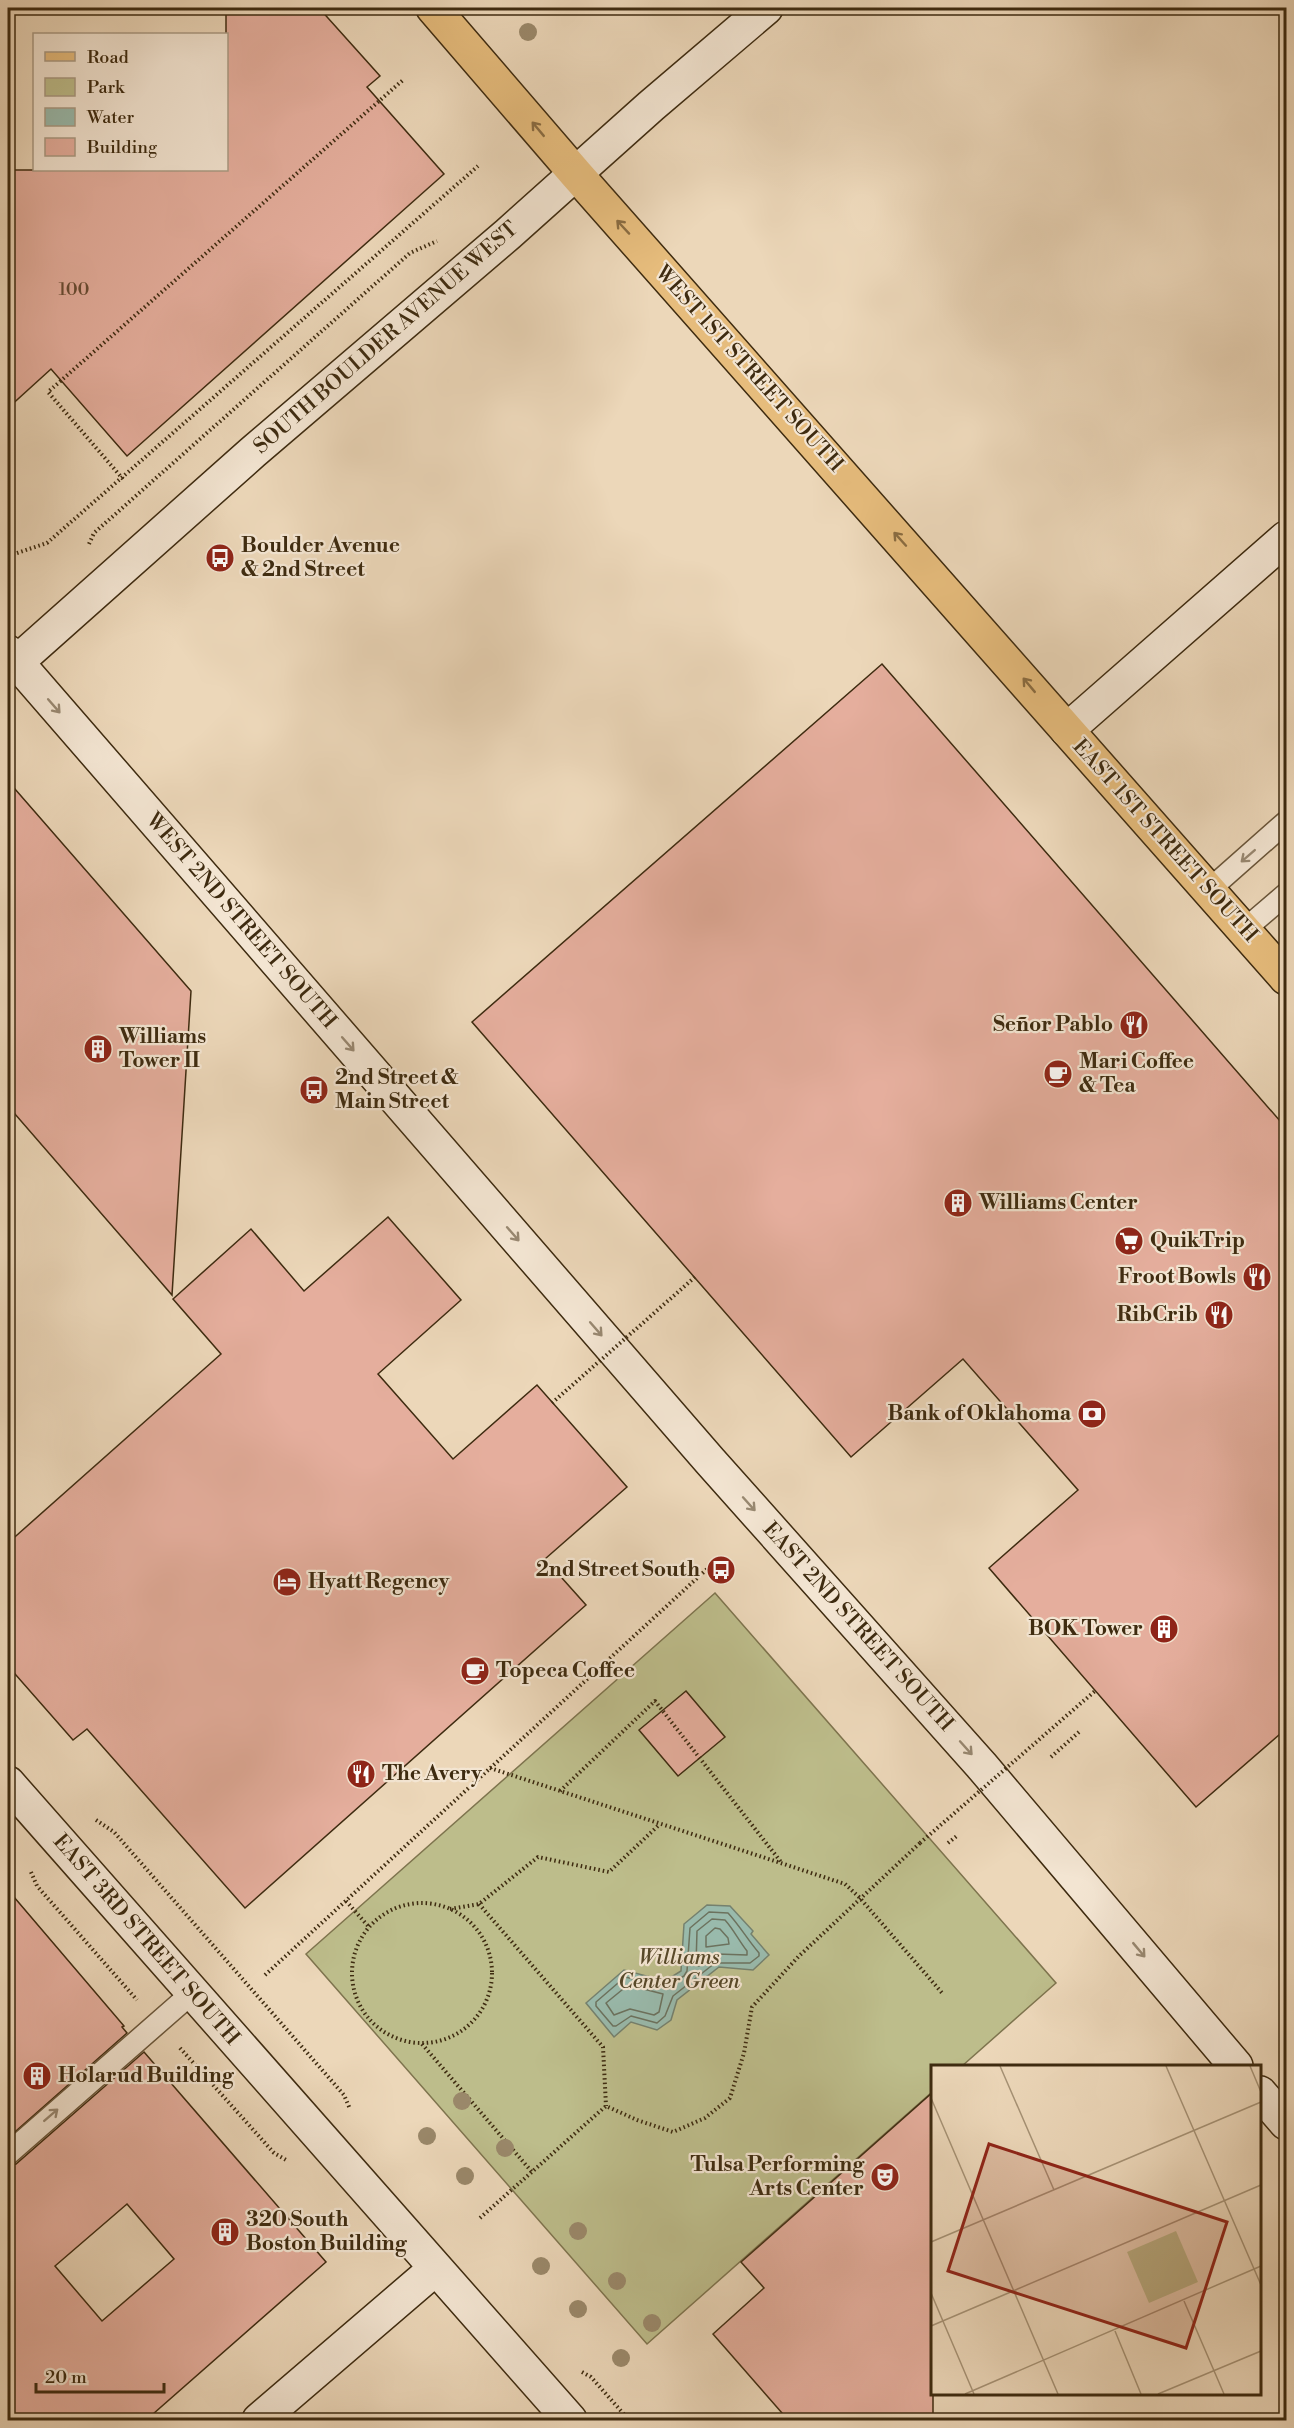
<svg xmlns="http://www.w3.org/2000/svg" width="1294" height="2428" font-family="'Libre Bodoni',serif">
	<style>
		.park { fill: #bdbd8b; stroke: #7e744e; stroke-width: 1.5 }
		.water { fill: #99baac; stroke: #75816e; stroke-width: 1.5 }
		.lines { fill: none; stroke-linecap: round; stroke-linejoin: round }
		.shore { stroke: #6c725e; stroke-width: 1.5 }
		.building { fill: #e5ae9d; stroke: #3e2b10; stroke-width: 1.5; fill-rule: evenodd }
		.lane-casing { stroke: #6a563a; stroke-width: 24 }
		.secondary-casing { stroke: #3e2b10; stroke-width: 36 }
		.primary-casing { stroke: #3e2b10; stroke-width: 36 }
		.path { stroke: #3e2b10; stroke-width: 4; stroke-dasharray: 1.5 3; stroke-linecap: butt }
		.lane { stroke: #f3e5d2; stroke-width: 21 }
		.secondary { stroke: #f3e5d2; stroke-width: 33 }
		.primary { stroke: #e6bc7c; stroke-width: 33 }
		.path-bridge { stroke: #3e2b10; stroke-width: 4; stroke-dasharray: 1.5 3; stroke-linecap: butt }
		.tree { fill: #9a886a }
		.oneway { stroke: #8a6c41 }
		.oneway2 { stroke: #988871 }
		.labels { text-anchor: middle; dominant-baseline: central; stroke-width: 4.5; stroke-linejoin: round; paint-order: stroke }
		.number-label { font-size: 18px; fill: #684c33 }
		.street-label { font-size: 21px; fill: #3e2b10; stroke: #f3e5d2 }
		.poi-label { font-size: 21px; font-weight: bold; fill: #3e2b10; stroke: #f3e5d2; text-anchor: start }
		.park-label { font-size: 21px; font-style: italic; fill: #574829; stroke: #f3e5d2 }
		.inset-road { fill: none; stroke: #a69275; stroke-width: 1.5 }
		.view { fill: #8f2418; fill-opacity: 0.15; stroke: #8f2418; stroke-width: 3 }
		.inset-edge { fill: none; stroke: #3e2b10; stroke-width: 3 }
	</style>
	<rect width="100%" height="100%" fill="#ecd7b9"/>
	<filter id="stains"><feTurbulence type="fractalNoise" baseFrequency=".00333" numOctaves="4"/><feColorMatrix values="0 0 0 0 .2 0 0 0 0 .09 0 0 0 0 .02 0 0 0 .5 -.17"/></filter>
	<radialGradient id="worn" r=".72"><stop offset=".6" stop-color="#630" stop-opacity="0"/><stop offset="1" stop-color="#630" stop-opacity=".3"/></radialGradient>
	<path class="park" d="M715,1593l341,390 -94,83h-30v26l-285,252 -341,-390z"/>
	<path class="water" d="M707,1905l23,1 23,25 -2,3 18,21 -16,15 -34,-3 -42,33 -6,20 -14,10 -26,-8 -17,15 -28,-34 38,-33 41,11 16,-10 3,-47z"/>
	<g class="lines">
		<g class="shore">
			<path d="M709,1912l19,1c12,13 19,26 31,40v3l-9,7h-35l-42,33 -8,20 -8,7 -26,-7 -15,10h-3l-17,-20v-4l29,-25 40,9 19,-10 3,-5 3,-43z"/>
			<path d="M712,1919l13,1c9,10 14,21 22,31v4l-30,-1 -18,12 -3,-1 1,-34z"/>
			<path d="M715,1928l5,1 8,9 1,6 -23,3v-11z"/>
			<path d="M628,1985l35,9 -4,18 -5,3 -24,-6 -16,6 -8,-12z"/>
		</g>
	</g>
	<g class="building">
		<path d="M226,8h93l61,68 -13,11 77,87 -317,282 -76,-87 -43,39v-238h218z"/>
		<path d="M882,664l405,465v599l-91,79 -207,-239 89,-78 -115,-131 -112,98 -379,-435z"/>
		<path d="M8,781l183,210 -19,304 -164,-189z"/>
		<path d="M388,1217l73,83 -83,74 75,85 84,-74 90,102 -82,72 41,46 -341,303 -158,-179 -14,11 -65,-74v-123l213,-189 -48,-55 78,-70 53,62z"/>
		<path d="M686,1691l39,46 -47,39 -39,-46z"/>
		<path d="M8,1890l116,136 -2,1 5,6 -119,105z"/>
		<path d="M144,2052l182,210 -181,159h-137v-255l8,-2zM127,2204l47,55 -72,62 -47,-55z"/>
		<path d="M933,2092v329h-144l-76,-87 51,-46 -23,-26z"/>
	</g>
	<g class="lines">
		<g class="lane-casing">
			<g id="lane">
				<path d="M1209,890l77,-68"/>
				<path d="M1244,930l42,-36"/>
				<path d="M8,2154l184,-161"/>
			</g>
		</g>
		<g class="secondary-casing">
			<g id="secondary">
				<path d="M8,652l702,809 271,304 255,301"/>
				<path d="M8,670l245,-218 255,-218 143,-128 115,-98"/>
				<path d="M1067,730l219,-192"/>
				<path d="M8,1783l562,637"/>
				<path d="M1260,2093l26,30"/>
				<path d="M259,2420l176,-151"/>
			</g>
		</g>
		<g class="primary-casing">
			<path id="primary" d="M433,8l143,166 710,804"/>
		</g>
		<g class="path">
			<path d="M123,479l-75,-87 355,-312"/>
			<path d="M89,544l5,-11 316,-280 27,-12"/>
			<path d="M17,553l30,-10 431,-377"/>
			<path d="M1051,1757l28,-25"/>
			<path d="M490,1768l355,116 14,13 84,97"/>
			<path d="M560,1791l95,-90 126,161"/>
			<path d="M96,1820l18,12 230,263 6,14"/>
			<path d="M948,1843l10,-8"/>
			<path d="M31,1872l6,14 100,114"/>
			<path d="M346,1901l23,26"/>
			<circle cx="422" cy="1973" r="70"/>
			<path d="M479,1904l124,143 3,59"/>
			<path d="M450,1909l29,-5 59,-47 71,15 51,-48"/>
			<path d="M265,1975l442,-406"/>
			<path d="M422,2044l110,128"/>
			<path d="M180,2048l94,105 12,7"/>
			<path d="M480,2218l126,-112 31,14 36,12 32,-14 25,-20 14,-45 8,-46 47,-51 121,-113"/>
			<path d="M582,2372l9,5 38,43"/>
		</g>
		<use href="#lane" class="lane"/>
		<use href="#secondary" class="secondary"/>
		<use href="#primary" class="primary"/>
		<g class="path-bridge">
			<path d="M552,1403l143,-126"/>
			<path d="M920,1843l175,-152"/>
		</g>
	</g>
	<g class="tree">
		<circle cx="528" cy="32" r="9"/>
		<circle cx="462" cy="2101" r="9"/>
		<circle cx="427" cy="2136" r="9"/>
		<circle cx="505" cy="2148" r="9"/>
		<circle cx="465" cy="2176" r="9"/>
		<circle cx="578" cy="2231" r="9"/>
		<circle cx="541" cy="2266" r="9"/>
		<circle cx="617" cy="2281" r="9"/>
		<circle cx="578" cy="2309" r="9"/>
		<circle cx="652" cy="2323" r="9"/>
		<circle cx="621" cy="2358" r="9"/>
	</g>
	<defs><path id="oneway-shaft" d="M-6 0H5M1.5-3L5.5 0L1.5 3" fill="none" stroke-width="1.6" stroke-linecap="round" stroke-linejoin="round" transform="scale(1.5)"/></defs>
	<g class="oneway">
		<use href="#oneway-shaft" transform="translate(538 129) rotate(-130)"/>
		<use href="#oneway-shaft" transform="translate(623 227) rotate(-133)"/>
		<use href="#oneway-shaft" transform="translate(900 539) rotate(-132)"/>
		<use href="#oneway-shaft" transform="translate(1029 685) rotate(-130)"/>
	</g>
	<g class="oneway2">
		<use href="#oneway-shaft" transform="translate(54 706) rotate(49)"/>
		<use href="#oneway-shaft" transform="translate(1248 856) rotate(139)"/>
		<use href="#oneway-shaft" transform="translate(348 1044) rotate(49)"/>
		<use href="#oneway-shaft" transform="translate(513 1234) rotate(49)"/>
		<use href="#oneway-shaft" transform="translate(596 1329) rotate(49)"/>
		<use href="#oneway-shaft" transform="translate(749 1504) rotate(48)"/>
		<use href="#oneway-shaft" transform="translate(966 1748) rotate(48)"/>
		<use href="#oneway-shaft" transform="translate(1139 1950) rotate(50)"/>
		<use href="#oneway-shaft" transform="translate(51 2115) rotate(-41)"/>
	</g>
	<defs>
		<g id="bus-disc" transform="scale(1.5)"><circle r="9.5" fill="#8f2418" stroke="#f3e5d2"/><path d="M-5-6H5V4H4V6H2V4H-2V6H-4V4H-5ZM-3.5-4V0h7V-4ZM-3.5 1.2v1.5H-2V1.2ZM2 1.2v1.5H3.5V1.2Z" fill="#fff"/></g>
		<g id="restaurant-disc" transform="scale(1.5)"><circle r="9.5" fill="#8f2418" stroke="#f3e5d2"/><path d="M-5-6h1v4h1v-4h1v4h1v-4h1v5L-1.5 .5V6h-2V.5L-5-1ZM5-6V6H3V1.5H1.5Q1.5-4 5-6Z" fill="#fff"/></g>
		<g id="building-disc" transform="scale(1.5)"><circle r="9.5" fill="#8f2418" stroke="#f3e5d2"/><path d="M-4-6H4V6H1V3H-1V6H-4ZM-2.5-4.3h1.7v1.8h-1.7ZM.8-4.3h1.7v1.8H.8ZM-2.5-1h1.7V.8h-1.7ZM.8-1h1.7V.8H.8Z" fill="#fff"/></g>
		<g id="cafe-disc" transform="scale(1.5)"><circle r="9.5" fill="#8f2418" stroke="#f3e5d2"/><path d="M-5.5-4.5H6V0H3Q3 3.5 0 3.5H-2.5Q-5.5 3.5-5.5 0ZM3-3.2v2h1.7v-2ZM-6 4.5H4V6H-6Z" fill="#fff"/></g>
		<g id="supermarket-disc" transform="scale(1.5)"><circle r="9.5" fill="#8f2418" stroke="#f3e5d2"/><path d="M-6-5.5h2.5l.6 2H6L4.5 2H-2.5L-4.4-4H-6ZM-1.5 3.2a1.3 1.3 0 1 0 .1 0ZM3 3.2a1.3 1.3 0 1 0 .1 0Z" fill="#fff"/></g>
		<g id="bank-disc" transform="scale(1.5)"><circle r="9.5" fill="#8f2418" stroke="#f3e5d2"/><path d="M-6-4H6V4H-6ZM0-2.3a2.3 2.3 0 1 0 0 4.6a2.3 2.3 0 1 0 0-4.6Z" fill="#fff"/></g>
		<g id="hotel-disc" transform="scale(1.5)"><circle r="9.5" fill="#8f2418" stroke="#f3e5d2"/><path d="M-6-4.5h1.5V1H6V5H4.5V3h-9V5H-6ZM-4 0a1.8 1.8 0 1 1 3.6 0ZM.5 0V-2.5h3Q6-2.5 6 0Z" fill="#fff"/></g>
		<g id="theatre-disc" transform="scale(1.5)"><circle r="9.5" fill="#8f2418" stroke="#f3e5d2"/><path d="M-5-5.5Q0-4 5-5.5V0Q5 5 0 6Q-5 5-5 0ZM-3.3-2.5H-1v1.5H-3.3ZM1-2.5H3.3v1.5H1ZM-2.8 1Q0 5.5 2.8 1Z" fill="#fff"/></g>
	</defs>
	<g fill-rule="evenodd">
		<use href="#bus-disc" x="220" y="558"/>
		<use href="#restaurant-disc" x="1134" y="1025"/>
		<use href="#building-disc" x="98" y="1049"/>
		<use href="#cafe-disc" x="1058" y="1074"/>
		<use href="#bus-disc" x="314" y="1090"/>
		<use href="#building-disc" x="958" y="1203"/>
		<use href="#supermarket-disc" x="1129" y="1241"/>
		<use href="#restaurant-disc" x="1257" y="1277"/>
		<use href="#restaurant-disc" x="1219" y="1315"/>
		<use href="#bank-disc" x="1092" y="1414"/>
		<use href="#bus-disc" x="721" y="1570"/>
		<use href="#hotel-disc" x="287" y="1582"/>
		<use href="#building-disc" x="1164" y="1629"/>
		<use href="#cafe-disc" x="475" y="1671"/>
		<use href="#restaurant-disc" x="361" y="1774"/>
		<use href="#building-disc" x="37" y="2076"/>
		<use href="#theatre-disc" x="885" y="2177"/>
		<use href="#building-disc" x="225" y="2232"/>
	</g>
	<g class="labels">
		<g class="number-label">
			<text x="74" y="289">100</text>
		</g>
		<g class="street-label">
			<text transform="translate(386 338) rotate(-41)">SOUTH BOULDER AVENUE WEST</text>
			<text transform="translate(749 369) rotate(48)">WEST 1ST STREET SOUTH</text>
			<text transform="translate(1165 841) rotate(48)">EAST 1ST STREET SOUTH</text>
			<text transform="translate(241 921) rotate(49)">WEST 2ND STREET SOUTH</text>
			<text transform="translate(858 1627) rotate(48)">EAST 2ND STREET SOUTH</text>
			<text transform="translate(146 1940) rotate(49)">EAST 3RD STREET SOUTH</text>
		</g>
		<g class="poi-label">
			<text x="241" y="546">Boulder Avenue<tspan x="241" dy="24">&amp; 2nd Street</tspan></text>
			<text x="1113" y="1025" text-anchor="end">Señor Pablo</text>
			<text x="119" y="1037">Williams<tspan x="119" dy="24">Tower II</tspan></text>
			<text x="1079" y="1062">Mari Coffee<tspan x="1079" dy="24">&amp; Tea</tspan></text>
			<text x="335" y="1078">2nd Street &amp;<tspan x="335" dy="24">Main Street</tspan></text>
			<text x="979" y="1203">Williams Center</text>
			<text x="1150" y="1241">QuikTrip</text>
			<text x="1236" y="1277" text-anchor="end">Froot Bowls</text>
			<text x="1198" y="1315" text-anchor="end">RibCrib</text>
			<text x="1071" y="1414" text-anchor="end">Bank of Oklahoma</text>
			<text x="700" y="1570" text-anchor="end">2nd Street South</text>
			<text x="308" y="1582">Hyatt Regency</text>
			<text x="1143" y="1629" text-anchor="end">BOK Tower</text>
			<text x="496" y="1671">Topeca Coffee</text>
			<text x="382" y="1774">The Avery</text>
			<text x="58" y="2076">Holarud Building</text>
			<text x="864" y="2165" text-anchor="end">Tulsa Performing<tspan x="864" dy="24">Arts Center</tspan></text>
			<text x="246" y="2220">320 South<tspan x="246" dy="24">Boston Building</tspan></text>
		</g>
		<g class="park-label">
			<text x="679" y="1958">Williams<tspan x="679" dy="24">Center Green</tspan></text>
		</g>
	</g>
	<g transform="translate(931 2065)">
		<rect width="330" height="330" fill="#ecd7b9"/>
		<path d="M245,166l22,51 -49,21 -22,-51z" fill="#bdbd8b"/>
		<path class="inset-road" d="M69,1l54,124M235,1l95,219M319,1l11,26M0,33l127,296M0,177l330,-140M0,228l43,101M253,236l40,93M0,261l330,-141M184,266l26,63M34,329l296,-128M227,329l103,-43"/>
		<path class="view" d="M58,79l238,78 -41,126 -238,-77z"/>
		<rect width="330" height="330" class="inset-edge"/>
	</g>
	<rect width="1294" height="2428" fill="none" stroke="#ecd7b9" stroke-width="30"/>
	<rect x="9" y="9" width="1276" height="2410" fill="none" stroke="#3e2b10" stroke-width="3"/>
	<rect x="15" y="15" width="1264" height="2398" fill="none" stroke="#3e2b10" stroke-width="1.5"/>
	<rect x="33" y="33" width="195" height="138" fill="#f3e5d2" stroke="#ab9b84" stroke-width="1.5"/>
	<rect x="45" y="52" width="30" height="9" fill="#e6bc7c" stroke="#ab9b84" stroke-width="1.5"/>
	<text x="87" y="63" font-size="18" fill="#3e2b10">Road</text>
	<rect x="45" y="78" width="30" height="18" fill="#bdbd8b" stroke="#ab9b84" stroke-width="1.5"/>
	<text x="87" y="93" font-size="18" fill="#3e2b10">Park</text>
	<rect x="45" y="108" width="30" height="18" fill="#99baac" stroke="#ab9b84" stroke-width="1.5"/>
	<text x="87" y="123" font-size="18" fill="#3e2b10">Water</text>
	<rect x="45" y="138" width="30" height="18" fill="#e5ae9d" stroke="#ab9b84" stroke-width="1.5"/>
	<text x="87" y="153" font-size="18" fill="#3e2b10">Building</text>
	<path d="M36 2383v9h128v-9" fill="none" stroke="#3e2b10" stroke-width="3"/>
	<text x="45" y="2383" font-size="18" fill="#3e2b10" stroke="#f3e5d2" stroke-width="4.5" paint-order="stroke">20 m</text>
	<rect width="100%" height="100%" filter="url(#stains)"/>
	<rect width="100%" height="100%" fill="url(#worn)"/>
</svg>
